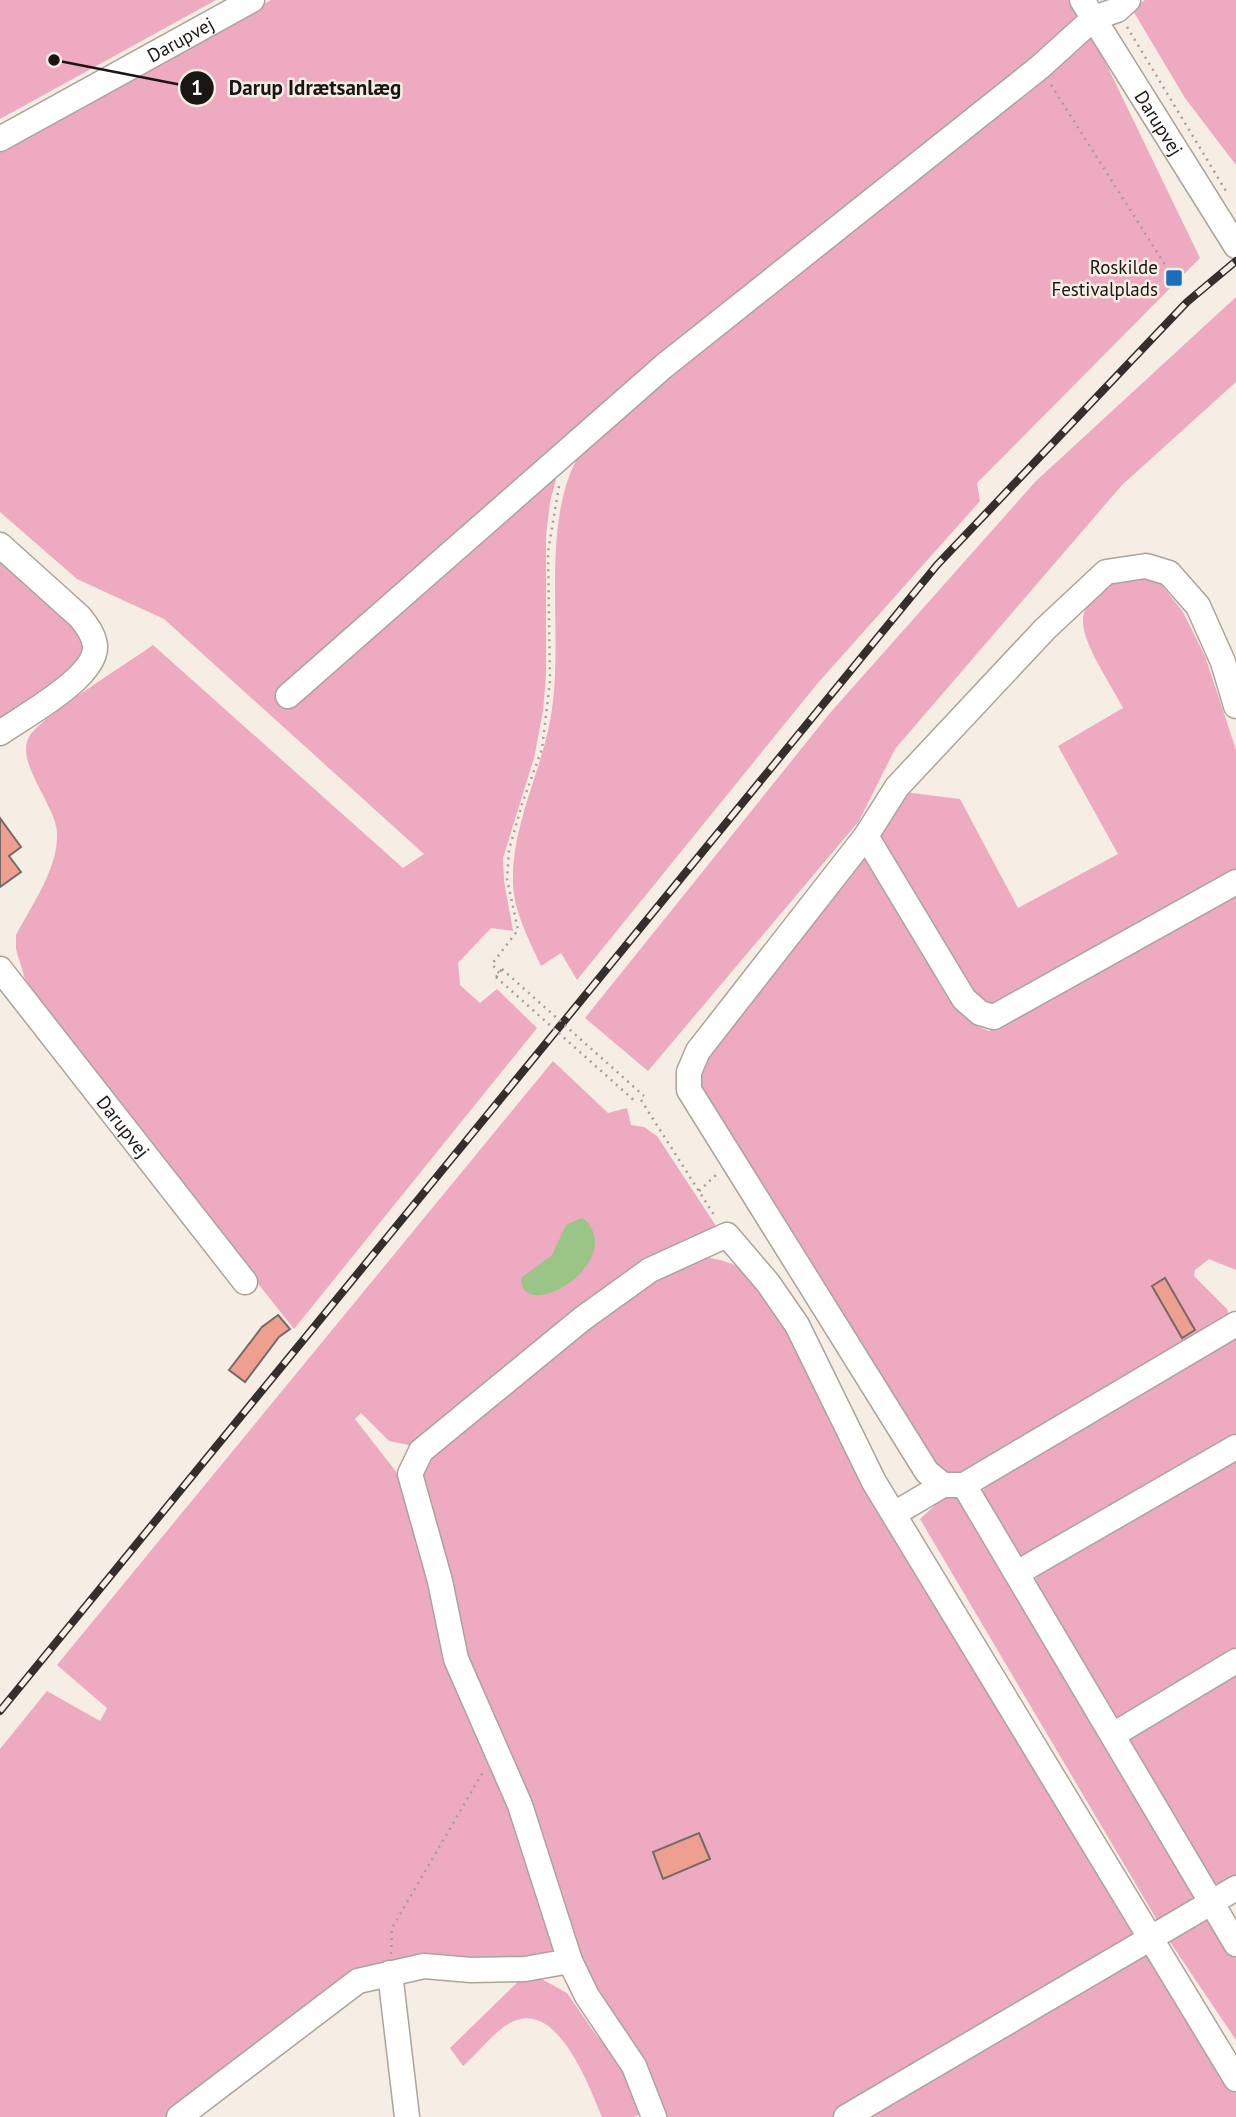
<svg xmlns="http://www.w3.org/2000/svg" width="1236" height="2117" font-family="'PT Sans',sans-serif">
	<style>
		.green { fill: #edaac1 }
		.water { fill: #9ac586 }
		.building { fill: #ee9f90; stroke: #766a68; stroke-width: 2 }
		.lines { fill: none; stroke-linecap: round; stroke-linejoin: round }
		.minor-casing { stroke: #aca49b; stroke-width: 27 }
		.path { stroke: #a69f98; stroke-width: 2.5; stroke-dasharray: 2 5; stroke-linecap: butt }
		.minor { stroke: #fff; stroke-width: 24 }
		.rail-casing { stroke: #342f2c; stroke-width: 8 }
		.rail { stroke: #f6ede4; stroke-width: 5; stroke-dasharray: 16; stroke-linecap: butt }
		.path-bridge { stroke: #a69f98; stroke-width: 2.5; stroke-dasharray: 2 5; stroke-linecap: butt }
		.poi-dot { fill: #1c6dbc; stroke: #f6ede4; stroke-width: 2.5 }
		.labels { text-anchor: middle; dominant-baseline: central; stroke-width: 5; stroke-linejoin: round; paint-order: stroke }
		.street-label { font-size: 19px; fill: #1a1613; stroke: #f6ede4 }
		.poi-label { font-size: 19px; fill: #1a1613; stroke: #f6ede4; text-anchor: end }
		.leader { fill: none; stroke: #1a1613; stroke-width: 2.5 }
		.callout-dot { fill: #1a1613; stroke: #f6ede4; stroke-width: 2.5 }
		.mark-label { font-size: 21px; text-anchor: middle; font-weight: bold; fill: #fff }
		.callout-label { font-size: 21px; text-anchor: middle; font-weight: bold; fill: #1a1613; stroke: #f6ede4; stroke-width: 5; stroke-linejoin: round; paint-order: stroke }
	</style>
	<rect width="100%" height="100%" fill="#f6ede4"/>
	<g class="green">
		<path d="M0,0h216l-216,119z"/>
		<path d="M271,0h800l6,15 -64,65 -453,384 -10,38 -4,34v139l-3,36 -9,47 -31,100 1,23 9,50 -22,-3 -33,35 2,22 20,18 17,-14 40,39 -243,301 -235,-296 -34,-54 -9,-30v-14c16,-30 43,-68 41,-103 -2,-28 -42,-70 -28,-95 11,-20 101,-75 124,-92l250,223 21,-14 -260,-235 -87,-40 -77,-67v-363z"/>
		<path d="M1145,0h91v165l-51,-67 -53,-89z"/>
		<path d="M1090,38l7,7 103,213 -223,225 3,18 -163,183 -240,296 -16,-27 -20,13c-12,-27 -28,-55 -28,-85 -1,-55 27,-107 37,-160 17,-85 -16,-210 38,-279z"/>
		<path d="M1236,297v85l-114,103 -227,264 -36,72 -211,250 -63,-53 245,-305 206,-232z"/>
		<path d="M0,546l80,71 9,31 -10,20 -79,57z"/>
		<path d="M1112,577l45,2 26,33 22,44 31,94v126l-236,130 -20,-3 -102,-166 26,-45 56,7 58,109 100,-54 -60,-108 65,-38c-11,-22 -39,-62 -40,-85 -1,-19 17,-34 29,-46z"/>
		<path d="M865,855l112,171 12,5 247,-141v380l-27,-11 -14,11 -1,6 33,33 2,6 -268,159 -12,-1 -13,-9 -229,-357 -7,-23 1,-24z"/>
		<path d="M553,1061l55,52 19,-5 4,17 13,2 13,9 63,96 -306,214 -25,-5 -28,-28 -6,6 46,59 107,310 47,162c-27,25 -99,6 -134,7 -11,0 -22,3 -33,4l-218,156h-170v-368l47,-58 53,30 7,-13 -50,-43z"/>
		<path d="M702,1257c26,3 44,10 62,29l373,646 -304,185h-172l-54,-95 -142,-357 -45,-181 5,-22 229,-186z"/>
		<path d="M1236,1333v110l-218,115 -36,-65 5,-10z"/>
		<path d="M1236,1460v194l-119,65 -83,-138 7,-9z"/>
		<path d="M961,1493l275,465v82l-66,-98 -250,-423 25,-23z"/>
		<path d="M1236,1669v208l-24,8 -84,-146z"/>
		<path d="M1145,1948l91,143v26h-382z"/>
		<path d="M524,1976l16,2 27,15 29,42 28,29 22,48 -12,5h-32c-13,-31 -45,-118 -90,-95 -18,9 -34,31 -49,44l-13,-18z"/>
	</g>
	<path class="water" d="M582,1218c8,4 12,14 13,23 1,40 -74,77 -74,37l31,-23 14,-30z"/>
	<g class="building">
		<path d="M0,818l21,29 -12,9 12,16 -21,15z"/>
		<path d="M1165,1278l30,52 -13,8 -30,-52z"/>
		<path d="M278,1315l12,14 -11,8 -34,45 -16,-12 33,-43z"/>
		<path d="M699,1833l11,26 -47,20 -10,-27z"/>
	</g>
	<g class="lines">
		<g class="minor-casing">
			<g id="minor">
				<path id="s1" d="M1082,0l154,246"/>
				<path id="s2" d="M0,139l252,-139"/>
				<path d="M0,545l80,72c7,9 14,18 15,29 2,31 -71,70 -95,87"/>
				<path d="M288,696l376,-330 376,-299 54,-49 23,-8 11,-10"/>
				<path d="M1236,706l-13,-44 -25,-56 -29,-33 -23,-7 -40,6 -61,57 -148,158 -31,49 -168,215 -9,21v18l238,382 16,13h21l272,-161"/>
				<path d="M866,836l98,163 16,14 14,4 242,-135"/>
				<path id="s3" d="M0,969l245,313"/>
				<path d="M964,1485l272,459"/>
				<path d="M894,1514l49,-29"/>
				<path d="M1017,1573l219,-126"/>
				<path d="M1113,1735l123,-74"/>
				<path d="M390,1973l17,144"/>
				<path d="M179,2117l179,-136 66,-15 47,4 54,-1 45,-8"/>
				<path d="M654,2117l-20,-51 -47,-70 -17,-35 -50,-156 -64,-146 -16,-78 -30,-107 11,-23 161,-132 68,-49 77,-35 41,48 29,42 77,157 362,597"/>
				<path d="M846,2117l390,-229"/>
			</g>
		</g>
		<g class="path">
			<path d="M1127,27l99,164"/>
			<path d="M1051,85l130,205"/>
			<path d="M499,973l-7,-9 26,-34 -11,-51 2,-29 13,-46 20,-55 8,-68 -2,-129 11,-66"/>
			<path d="M496,977l6,-8"/>
			<path d="M641,1100l75,118"/>
			<path d="M699,1191l18,-17"/>
			<path d="M391,1954l1,-26 91,-156"/>
		</g>
		<use href="#minor" class="minor"/>
		<g class="rail-casing">
			<path id="rail" d="M0,1711l937,-1146 250,-263 49,-41"/>
		</g>
		<use href="#rail" class="rail"/>
		<g class="path-bridge">
			<path d="M502,969l142,127"/>
			<path d="M496,977l141,126"/>
		</g>
	</g>
	<rect class="poi-dot" x="1165" y="269" width="18" height="18" rx="3.5"/>
	<g class="labels">
		<g class="street-label">
			<text stroke="none"><textPath href="#s2" startOffset="206">Darupvej</textPath></text>
			<text stroke="none"><textPath href="#s1" startOffset="145">Darupvej</textPath></text>
			<text stroke="none"><textPath href="#s3" startOffset="200">Darupvej</textPath></text>
		</g>
		<g class="poi-label">
			<text x="1158" y="267">Roskilde<tspan x="1158" dy="22">Festivalplads</tspan></text>
		</g>
	</g>
	<path class="leader" d="M54 60L197 88"/>
	<g class="callout-dot">
		<circle cx="54" cy="60" r="7"/>
		<circle cx="197" cy="88" r="18"/>
	</g>
	<g class="mark-label">
		<text x="197" y="95">1</text>
	</g>
	<g class="callout-label">
		<text x="315" y="95">Darup Idrætsanlæg</text>
	</g>
</svg>
